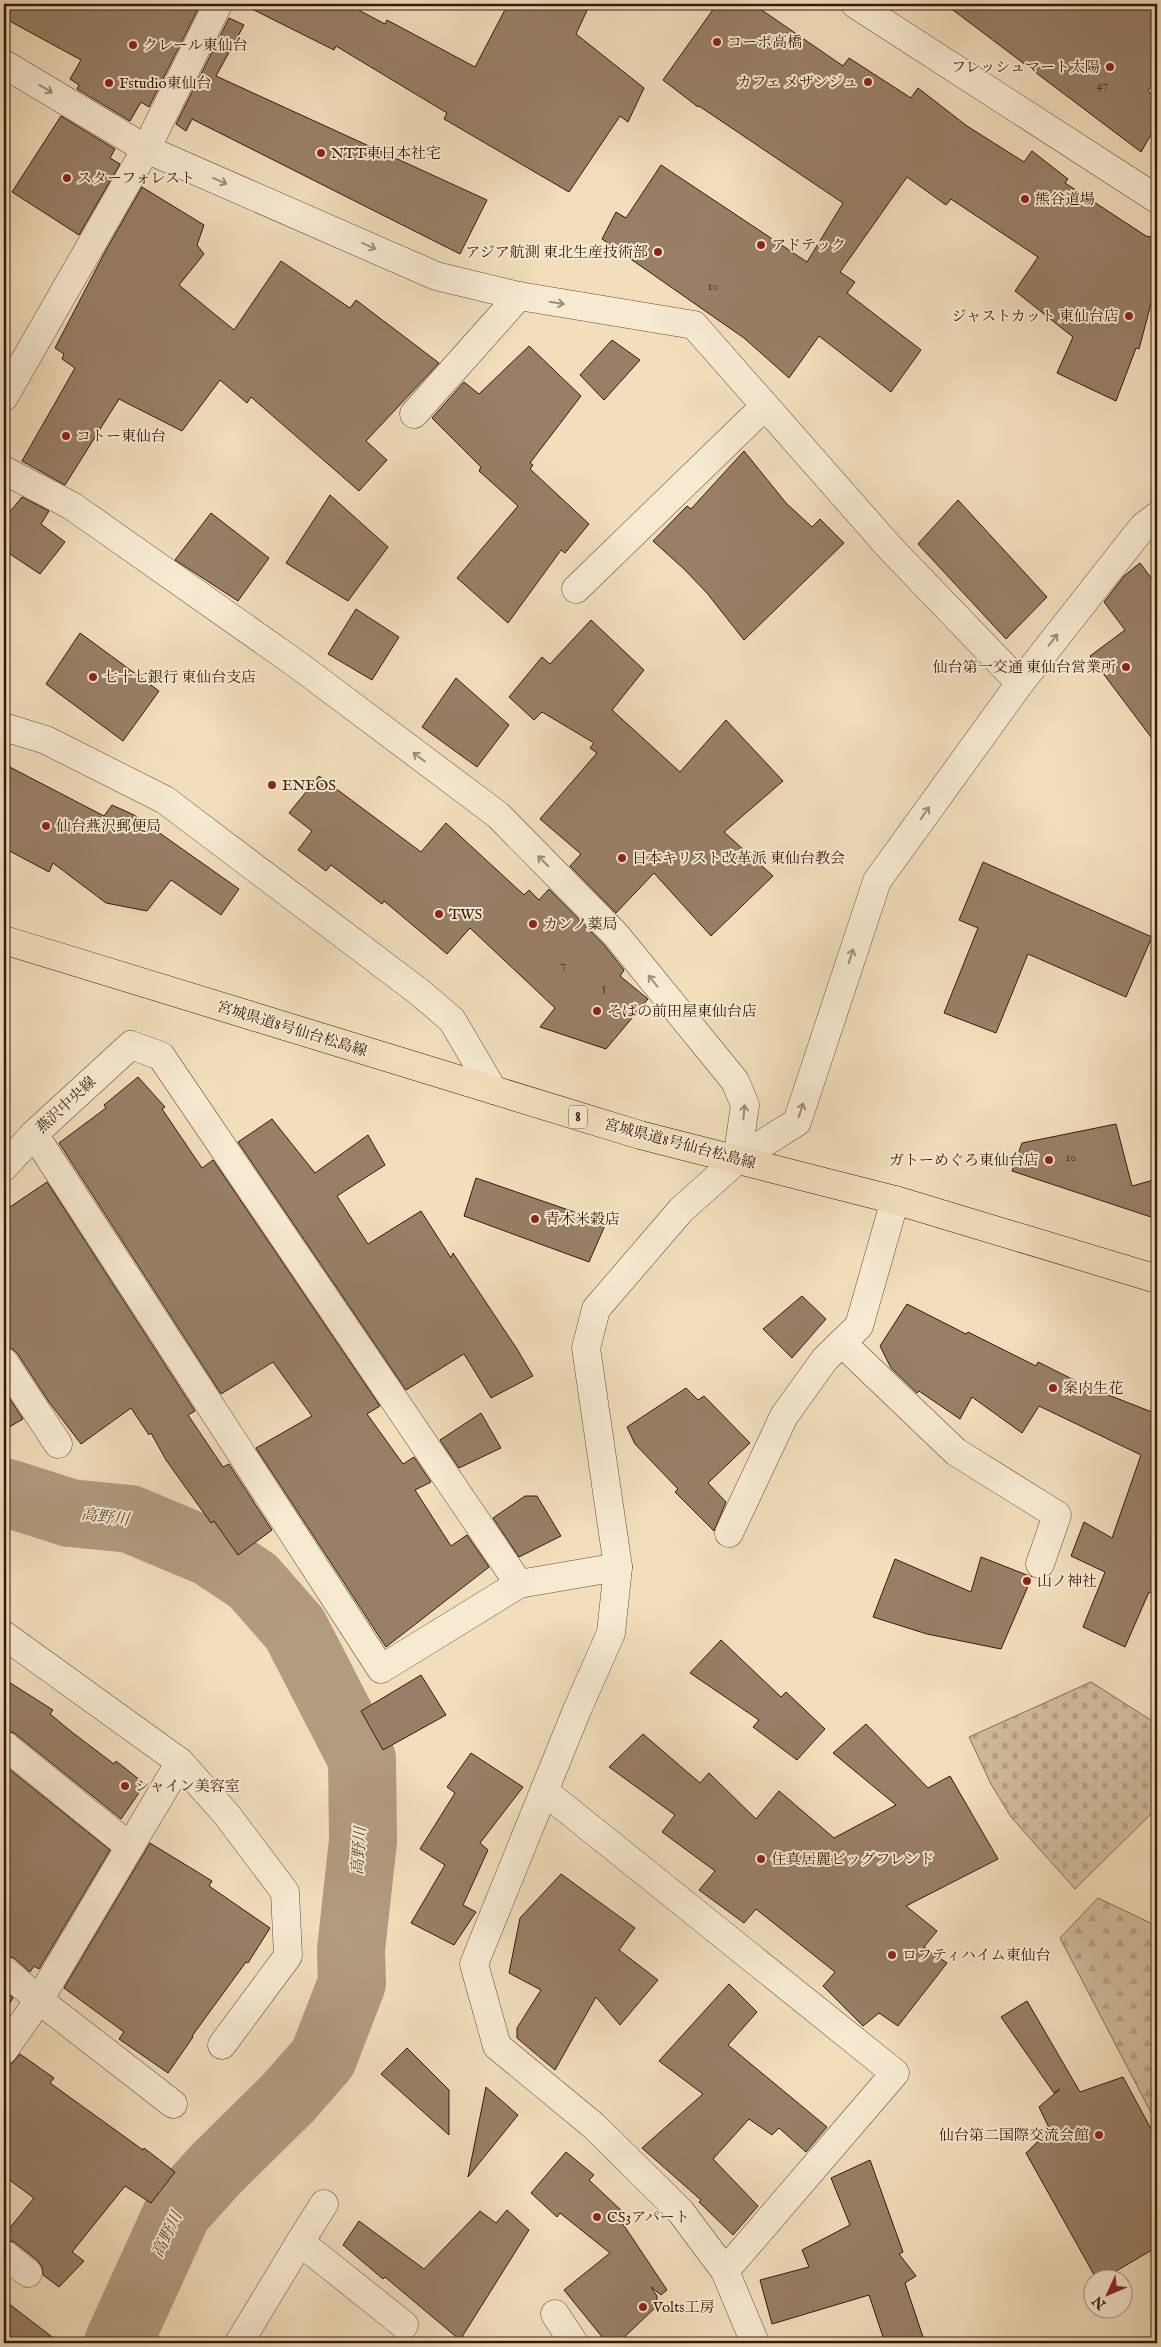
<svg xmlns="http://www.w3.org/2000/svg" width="1161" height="2347" font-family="'IM FELL English','Noto Serif JP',serif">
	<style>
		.forest { fill: url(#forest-firs); stroke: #856b55 }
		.cemetery { fill: url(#cemetery-stones); stroke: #856b55 }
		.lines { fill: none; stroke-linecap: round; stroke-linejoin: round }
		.river { stroke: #b39b80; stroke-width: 68 }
		.building { fill: #997f68; stroke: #37190c }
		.minor-casing { stroke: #664a38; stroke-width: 29 }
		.major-casing { stroke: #37190c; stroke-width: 29 }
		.minor { stroke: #f7ead3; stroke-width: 28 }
		.major { stroke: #f3debc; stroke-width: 28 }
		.oneway { stroke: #a18c79 }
		.poi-dot { fill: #8f2418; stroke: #f7ead3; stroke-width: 2 }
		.labels { text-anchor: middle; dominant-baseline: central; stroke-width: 4; stroke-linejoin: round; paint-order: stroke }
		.number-label { font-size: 12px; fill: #503223 }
		.shield { fill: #f7ead3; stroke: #715848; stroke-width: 1 }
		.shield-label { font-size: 14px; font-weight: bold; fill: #37190c }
		.poi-label { font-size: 15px; fill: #37190c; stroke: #f7ead3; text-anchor: start }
		.street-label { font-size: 15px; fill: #37190c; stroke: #f7ead3 }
		.water-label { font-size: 16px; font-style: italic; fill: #624635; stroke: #f7ead3 }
	</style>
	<defs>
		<pattern id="forest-firs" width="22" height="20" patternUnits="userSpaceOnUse" patternTransform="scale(1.25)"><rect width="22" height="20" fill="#d3bd9e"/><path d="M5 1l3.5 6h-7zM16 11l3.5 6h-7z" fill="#b6a287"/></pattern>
		<pattern id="cemetery-stones" width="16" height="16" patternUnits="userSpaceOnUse" patternTransform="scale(1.25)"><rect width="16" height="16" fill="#d3bd9e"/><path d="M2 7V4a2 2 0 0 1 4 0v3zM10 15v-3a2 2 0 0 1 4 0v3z" fill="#b6a287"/></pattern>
	</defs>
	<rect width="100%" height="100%" fill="#f3debc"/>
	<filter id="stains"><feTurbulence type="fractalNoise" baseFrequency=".004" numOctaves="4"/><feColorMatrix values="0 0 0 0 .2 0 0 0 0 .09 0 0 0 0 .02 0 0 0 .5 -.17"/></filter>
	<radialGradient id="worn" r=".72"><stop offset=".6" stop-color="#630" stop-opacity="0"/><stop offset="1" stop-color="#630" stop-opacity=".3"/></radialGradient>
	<path class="forest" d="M1098,1898l59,28v198l-97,-186z"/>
	<path class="cemetery" d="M1091,1682l66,42v84l-82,81 -64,-72 -20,-33 -22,-47z"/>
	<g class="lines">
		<path class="river" d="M4,1492l66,21 60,6 81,34 42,28 42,48 67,130 1,82 -12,109 1,33 -29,75 -35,40 -72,71 -38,42 -60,132"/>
	</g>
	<g class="building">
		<path d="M4,4h193l3,1 -51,102 -8,-5 -11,19 -53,-32 2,-4 -9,-6 11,-19 -77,-42z"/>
		<path d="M242,4h105l38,20 2,-4 88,47 33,-63h82l-14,30 68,54 -16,34 -8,-6 -51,76 -125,-73 3,-6 -111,-67 -2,4z"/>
		<path d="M717,4h36l90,62 6,-8 62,40 7,-10 49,38 57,36 8,-11 36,28 -3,4 81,53 11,2v35l-4,23 -14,53 -3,-1 -20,53 -59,-28 16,-36 -58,-46 23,-34 -87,-58 -5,6 -39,-28 -67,95 15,10 -8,11 74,57 -30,42 -72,-56 -30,42 -45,-40 -142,-99 14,-27 10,6 35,-53 146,97 36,-59 -144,-97 -1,1 -35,-27z"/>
		<path d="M945,4h212v74l-9,13 9,9v24l-16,28z"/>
		<path d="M229,18l15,7 -28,51 271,124 -27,54 -268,-135 -6,12 -10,-7z"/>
		<path d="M61,116l54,33 -5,9 10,6 -41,71 -67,-43z"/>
		<path d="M142,187l62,38 -7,20 7,9 -25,31 55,45 47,-69 69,47 6,-8 83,63 -73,78 21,19 -28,31 -108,-94 -4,6 -27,-23 -38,51 -63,-32 -54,86 -43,-24 53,-93 -13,-9 2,-5 -9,-6 50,-96z"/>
		<path d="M612,340l28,20 -36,40 -24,-25z"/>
		<path d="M529,346l52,50 -51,67 3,2 -3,4 59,55 -24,29 -4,-3 -53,73 -51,-45 61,-72 -39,-35 2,-4 -49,-49 32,-36 15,12z"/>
		<path d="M744,451l42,52 26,24 8,-8 24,24 -100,97 -37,-47 -23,-24 -31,-28 34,-35 4,3z"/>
		<path d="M330,495l58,52 -40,54 -62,-38z"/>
		<path d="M22,497l27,14 -8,13 24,18 -25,32 -36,-24v-31z"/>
		<path d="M958,500l89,97 -41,42 -88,-95z"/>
		<path d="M211,513l58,45 -31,43 -63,-41z"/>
		<path d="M1140,563l17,23v159l-67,-89 35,-26 -21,-28 20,-26z"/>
		<path d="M356,609l43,28 -27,43 -44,-26z"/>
		<path d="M591,620l53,50 -32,40 68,62 46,-52 57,61 -59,51 49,44 -62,60 -57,-63 -38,40 -46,-47 11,-12 -41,-35 57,-66 -7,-5 4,-5 -52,-31 -8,8 -25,-23 33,-40 8,7z"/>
		<path d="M80,633l79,58 -36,50 -77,-57z"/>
		<path d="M456,678l53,47 -32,42 -55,-40z"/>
		<path d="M4,764l100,52 8,-11 22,10 105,74 -18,26 -50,-35 -24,31 -41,-8 -53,-40 -4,9 -45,-24z"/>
		<path d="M319,776l102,76 25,-29 78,72 5,-5 10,10 10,-11 55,56 20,25 -4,6 28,23 -42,50 -66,-22 15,-19 -85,-80 -23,26 -63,-53 -2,3 -51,-39 -5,6 -28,-21 14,-19 -23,-18z"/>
		<path d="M983,862l169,75 -26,60 -98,-43 -32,79 -52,-20 34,-85 -19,-8z"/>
		<path d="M138,1077l27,30 -3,2 40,59 11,-8 167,246 -13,8 36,50 11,-7 17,25 -16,8 36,56 16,-11 22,32 -103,80 -130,-199 56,-32 -39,-54 -52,32 -162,-251 47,-35 -2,-3z"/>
		<path d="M272,1119l43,54 53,-38 17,30 -48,31 31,48 53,-33 30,47 2,-5 64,96 16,27 -42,22 -27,-44 -58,36 -168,-248z"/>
		<path d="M1116,1124l16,62 25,-7v40l-145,-48 10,-28z"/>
		<path d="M476,1178l130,45 -17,39 -125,-46z"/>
		<path d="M47,1182l148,229 -7,4 35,52 6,-3 43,66 -34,25 -24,-34 -3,2 -45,-63 -15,-27 -2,2 -18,-27 -50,36 -32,-42 -32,-49 -6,-5 -7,-2v-135z"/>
		<path d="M802,1296l24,23 -34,39 -29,-29z"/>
		<path d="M907,1304l59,30 2,-2 68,34 2,-4 50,25 69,27v181l-8,-3 -24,55 -42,-20 22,-55 -34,-16 13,-34 28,16 29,-83 -102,-49 -17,27 -50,-36 -12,22 -41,-28 -2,2 -26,-25 -11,-22z"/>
		<path d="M686,1388l12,12 6,-4 46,47 -42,40 18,19 -12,29 -39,-39 3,-3 -43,-45 -8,-17z"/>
		<path d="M4,1390l19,29 -19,11z"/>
		<path d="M481,1413l20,35 -42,20 -19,-28z"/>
		<path d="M525,1496h12l24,40 -42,21 -26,-39z"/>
		<path d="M981,1557l51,20 -31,72 -74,-15 -54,-17 22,-58 76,33z"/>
		<path d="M721,1640l60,57 5,-5 39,37 -28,31 -44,-33 6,-7 -69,-47z"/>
		<path d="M421,1675l25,40 -63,35 -22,-39z"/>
		<path d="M4,1679l49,31 -3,4 23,19 41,31 2,-3 29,23 -24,35 -107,-86 -10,-3z"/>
		<path d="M866,1724l62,64 22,-12 48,83 -92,47 31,25 -13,16 23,16 -49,63 -19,-13 -16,13 -40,-40 12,-14 -79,-63 -12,14 -45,-33 16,-19 -53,-39 13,-17 -66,-48 34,-33 57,49 9,-10 47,46 23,-28 55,47 62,-33 -63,-52z"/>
		<path d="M471,1753l52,34 -43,56 8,7 -25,55 13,7 -22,33 -43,-22 34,-58 -25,-16 35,-56 -8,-6z"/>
		<path d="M4,1765l106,85 -71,119 -5,-3 -4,6 -16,-14 -10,-3z"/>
		<path d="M150,1843l62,38 -3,5 61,42 -22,35 -2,-1 -54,74 1,1 -25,36 -49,-34 5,-7 -60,-44z"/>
		<path d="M561,1874l74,54 -16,22 39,30 -38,45 -24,-28 -41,73 -38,-32v-10l24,-38 -32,-17 11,-55z"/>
		<path d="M729,1984l28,28 -29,33 99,82 -21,25 -27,-24 -7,7 -23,-16 -36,40 45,47 -25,29 -34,-33 2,-2 -59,-52 61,-54 -44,-33z"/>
		<path d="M4,1990l9,8 -9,14z"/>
		<path d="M1027,2001l53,91 43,-15 34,63v107l-56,33h-4l-71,-127 24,-23 -11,-23 21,-18 -6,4 -53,-76z"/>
		<path d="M407,2048l42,42v45l-68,-61z"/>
		<path d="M20,2054l34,24 -4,5 93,67 1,-2 31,24 -24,31 -26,-17 -53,66 12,9 -25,26 -16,-12 -1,-8 -4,-6 -24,-19 -10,-3v-4l30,-37 -30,-22v-111l7,-1z"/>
		<path d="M486,2087l32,28 -50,62z"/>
		<path d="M566,2152l28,23 -5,5 35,33 -5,5 48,72 -6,5 -10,-8 6,9v10l-39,37h-11l-43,-53 46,-37 -50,-40 -3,4 -26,-24z"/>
		<path d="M870,2160l33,92 -4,2 17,22 -11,7 20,60h-40l-16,-48 -97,29 -12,-44 49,-13 -7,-17 48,-25 -19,-47z"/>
		<path d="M507,2210l22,20 -69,110 -75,-63 -2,2 -40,-34 16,-24 65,48 56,-58 16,12z"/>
		<path d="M4,2300l56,43h-56z"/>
	</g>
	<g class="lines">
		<g class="minor-casing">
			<g id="minor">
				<path d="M855,4l302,195"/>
				<path d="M4,64l142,85 290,127 83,20 175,29 197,224 129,134"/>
				<path d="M4,397l142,-248 72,-145"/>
				<path d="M414,414l105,-118"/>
				<path d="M4,470l68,36 226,159 200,150 118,120 119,146 10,24 -8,55"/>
				<path d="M576,589l189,-183"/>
				<path d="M4,727l42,13 119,60 253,191 34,29 41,70"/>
				<path d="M34,1134l347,535 138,-85 99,-17"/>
				<path d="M4,1167l30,-33 97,-89 30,11 358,528"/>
				<path d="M842,1343l114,109 101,63 -17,49"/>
				<path d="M4,1362l54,82"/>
				<path d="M729,1533l55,-117 41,-57 34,-33 36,-126"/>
				<path d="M4,1635l176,127 -141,238 -35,50"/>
				<path d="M4,1745l125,101"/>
				<path d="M180,1762l47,53 58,77 3,64 -66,89"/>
				<path d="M544,1791l351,282 -170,198"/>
				<path d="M4,1970l35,30 134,104"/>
				<path d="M300,2242l24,-38"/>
				<path d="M4,2254l24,19"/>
				<path d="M555,2314l19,29"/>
				<path d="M239,2343l61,-101 104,83"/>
				<path d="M755,2343l-30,-72 -44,-59 -87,-86 -97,-80 -23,-82 103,-254 34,-77 7,-66 -32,-219 10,-39 85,-99 56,-50 60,-38 80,-241 143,-198 114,-145 10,-12 13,-10"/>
			</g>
		</g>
		<g class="major-casing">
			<path id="major" d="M4,940l636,195 255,65 262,79"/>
		</g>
		<use href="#minor" class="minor"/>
		<use href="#major" class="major"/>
	</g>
	<defs><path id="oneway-shaft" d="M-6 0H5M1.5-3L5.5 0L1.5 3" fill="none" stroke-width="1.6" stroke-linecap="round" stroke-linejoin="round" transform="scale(1.25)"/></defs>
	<g class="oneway">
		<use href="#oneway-shaft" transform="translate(46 89) rotate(31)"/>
		<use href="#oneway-shaft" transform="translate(220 181) rotate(24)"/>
		<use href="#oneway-shaft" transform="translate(369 246) rotate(24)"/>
		<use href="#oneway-shaft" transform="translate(557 303) rotate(9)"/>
		<use href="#oneway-shaft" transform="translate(1053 640) rotate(-52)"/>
		<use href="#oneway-shaft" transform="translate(419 757) rotate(-143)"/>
		<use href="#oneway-shaft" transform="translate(925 813) rotate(-55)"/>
		<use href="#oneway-shaft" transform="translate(543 861) rotate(-135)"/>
		<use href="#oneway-shaft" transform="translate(851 956) rotate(-72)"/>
		<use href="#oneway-shaft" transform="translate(653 981) rotate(-129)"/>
		<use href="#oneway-shaft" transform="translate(801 1110) rotate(-72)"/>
		<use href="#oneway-shaft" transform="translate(744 1112) rotate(-85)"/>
	</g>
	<g class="poi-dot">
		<circle cx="717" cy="42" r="5"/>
		<circle cx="133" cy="45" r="5"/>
		<circle cx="1110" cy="67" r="5"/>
		<circle cx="868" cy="82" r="5"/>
		<circle cx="109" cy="83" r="5"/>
		<circle cx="321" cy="153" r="5"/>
		<circle cx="67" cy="178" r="5"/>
		<circle cx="1025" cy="199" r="5"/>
		<circle cx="761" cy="245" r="5"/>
		<circle cx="658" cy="252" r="5"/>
		<circle cx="1129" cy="316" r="5"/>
		<circle cx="66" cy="436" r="5"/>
		<circle cx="1126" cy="667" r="5"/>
		<circle cx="93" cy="677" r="5"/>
		<circle cx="272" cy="785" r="5"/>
		<circle cx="46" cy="826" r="5"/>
		<circle cx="622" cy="858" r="5"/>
		<circle cx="439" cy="914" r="5"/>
		<circle cx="533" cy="924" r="5"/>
		<circle cx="597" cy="1011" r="5"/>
		<circle cx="1049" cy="1160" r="5"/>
		<circle cx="535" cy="1219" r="5"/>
		<circle cx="1053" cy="1388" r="5"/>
		<circle cx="1027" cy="1581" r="5"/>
		<circle cx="125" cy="1786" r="5"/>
		<circle cx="761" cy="1859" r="5"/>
		<circle cx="892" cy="1955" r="5"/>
		<circle cx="1099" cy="2135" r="5"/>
		<circle cx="597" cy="2217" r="5"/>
		<circle cx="643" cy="2307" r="5"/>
	</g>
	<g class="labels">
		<g class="number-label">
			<text x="1102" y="85">47</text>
			<text x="713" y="286">10</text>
			<text x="563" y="965">7</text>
			<text x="604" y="987">5</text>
			<text x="1071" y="1157">10</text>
		</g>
		<rect class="shield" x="569" y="1105.5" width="18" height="23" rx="4"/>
		<g class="shield-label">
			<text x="578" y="1117">8</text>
		</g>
		<g class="poi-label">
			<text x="727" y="42">コーポ高橋</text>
			<text x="143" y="45">クレール東仙台</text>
			<text x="1100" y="67" text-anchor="end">フレッシュマート太陽</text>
			<text x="858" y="82" text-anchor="end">カフェ メザンジュ</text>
			<text x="119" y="83">Fstudio東仙台</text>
			<text x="331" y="153">NTT東日本社宅</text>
			<text x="77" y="178">スターフォレスト</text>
			<text x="1035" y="199">熊谷道場</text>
			<text x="771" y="245">アドテック</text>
			<text x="648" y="252" text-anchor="end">アジア航測 東北生産技術部</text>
			<text x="1119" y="316" text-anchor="end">ジャストカット 東仙台店</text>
			<text x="76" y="436">コトー東仙台</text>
			<text x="1116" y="667" text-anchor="end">仙台第一交通 東仙台営業所</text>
			<text x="103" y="677">七十七銀行 東仙台支店</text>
			<text x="282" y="785">ENEOS</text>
			<text x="56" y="826">仙台燕沢郵便局</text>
			<text x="632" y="858">日本キリスト改革派 東仙台教会</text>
			<text x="449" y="914">TWS</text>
			<text x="543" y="924">カンノ薬局</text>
			<text x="607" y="1011">そばの前田屋東仙台店</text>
			<text x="1039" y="1160" text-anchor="end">ガトーめぐろ東仙台店</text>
			<text x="545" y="1219">青木米穀店</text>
			<text x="1063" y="1388">案内生花</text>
			<text x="1037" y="1581">山ノ神社</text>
			<text x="135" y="1786">シャイン美容室</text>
			<text x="771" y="1859">住真居麗ビッグフレンド</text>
			<text x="902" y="1955">ロフティハイム東仙台</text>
			<text x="1089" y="2135" text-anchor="end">仙台第二国際交流会館</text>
			<text x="607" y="2217">CS3アパート</text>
			<text x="653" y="2307">Volts工房</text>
		</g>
		<g class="street-label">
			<text transform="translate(292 1029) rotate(17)">宮城県道8号仙台松島線</text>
			<text transform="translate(66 1105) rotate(-43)">燕沢中央線</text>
			<text transform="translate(680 1144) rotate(15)">宮城県道8号仙台松島線</text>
		</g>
		<g class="water-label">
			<text transform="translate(105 1518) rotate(7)">高野川</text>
			<text transform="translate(360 1851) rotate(-86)">高野川</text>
			<text transform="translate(168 2235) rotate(-64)">高野川</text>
		</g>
	</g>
	<rect width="1161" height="2347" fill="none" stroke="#f3debc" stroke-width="20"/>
	<rect x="5" y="5" width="1151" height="2337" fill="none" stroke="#37190c" stroke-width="2.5"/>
	<rect x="10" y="10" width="1141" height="2327" fill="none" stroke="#37190c"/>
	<g transform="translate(1108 2294) rotate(226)"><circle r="24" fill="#f7ead3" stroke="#aa9683"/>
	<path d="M0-4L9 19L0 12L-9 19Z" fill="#8f2418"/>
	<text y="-8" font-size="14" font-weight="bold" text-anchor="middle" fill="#37190c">N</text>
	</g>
	<rect width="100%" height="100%" filter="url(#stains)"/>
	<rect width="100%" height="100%" fill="url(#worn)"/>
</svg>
